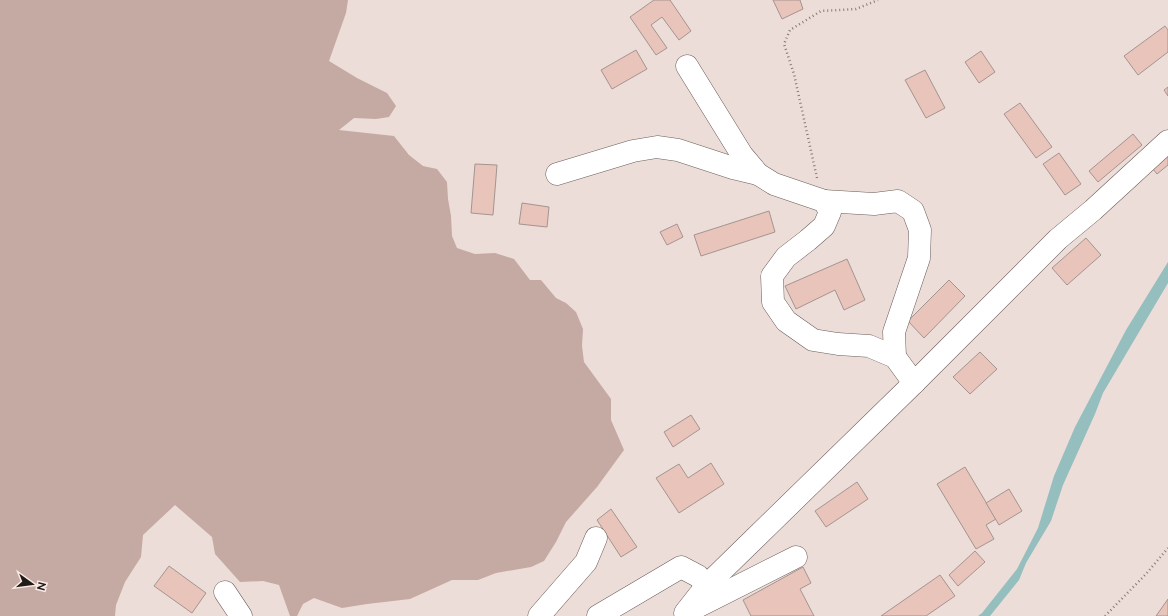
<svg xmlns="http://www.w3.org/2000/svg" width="1168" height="616" font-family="Raleway,sans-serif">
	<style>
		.green { fill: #c5a9a3 }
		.water { fill: #95bebe }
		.building { fill: #e9c4ba; stroke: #a49490 }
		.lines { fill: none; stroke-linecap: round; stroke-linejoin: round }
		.minor-casing { stroke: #6b5d59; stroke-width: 23 }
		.path { stroke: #867b78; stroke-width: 2.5; stroke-dasharray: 1 3; stroke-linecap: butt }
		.minor { stroke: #fff; stroke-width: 22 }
	</style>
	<rect width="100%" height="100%" fill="#edddd8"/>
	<path class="green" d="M0,0h348l-2,13 -17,48 28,17 30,15 9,13 -7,11 -13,2 -22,-1 -15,12 55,6 15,19 14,11 14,3 10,13 1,17 3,17 1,20 5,12 18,6 20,-1 19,6 16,21h11l15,18 10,5 10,9 7,17 -1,17 2,16 27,37v21l13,30 -27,37 -31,35 -10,20 -12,19 -13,6 -35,6 -18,7h-26l-42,19 -43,5 -25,4 -28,-10 -11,6 -6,12h-7l-11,-31 -16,-4 -23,1 -25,-28 -3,-17 -37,-32 -32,30 -2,22 -16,25 -9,23 -1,11h-115z"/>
	<path class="water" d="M1168,262v21l-65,110 -8,21 -32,71 -12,36 -25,42 -7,17 -29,36h-12l4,-3 35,-44 21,-41 16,-52 21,-49 51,-97z"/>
	<g class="building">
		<path d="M654,0h16l21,31 -12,9 -17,-23 -11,8 16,23 -11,7 -26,-38z"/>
		<path d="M773,0h27l3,9 -21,10z"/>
		<path d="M1165,26l3,4v22l-30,23 -14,-19z"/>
		<path d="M636,50l11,19 -35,20 -11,-19z"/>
		<path d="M981,51l14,21 -16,11 -14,-21z"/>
		<path d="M925,70l20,38 -19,10 -21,-38z"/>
		<path d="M1168,87v9l-4,-6z"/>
		<path d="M1020,103l32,44 -16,11 -32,-44z"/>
		<path d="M1133,134l9,11 -44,37 -9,-11z"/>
		<path d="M1168,149v16l-11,9 -8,-10z"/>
		<path d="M1059,153l22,31 -16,11 -22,-31z"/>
		<path d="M475,164l22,1 -4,50 -22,-2z"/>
		<path d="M522,203l27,4 -2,20 -28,-3z"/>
		<path d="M769,211l6,21 -74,24 -7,-21z"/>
		<path d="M677,224l6,13 -16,8 -7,-13z"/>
		<path d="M1086,238l15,17 -34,30 -15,-17z"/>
		<path d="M847,259l18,41 -21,10 -9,-20 -39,19 -11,-23z"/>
		<path d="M949,280l16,16 -41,42 -16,-17z"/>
		<path d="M980,352l17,17 -27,25 -17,-17z"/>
		<path d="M691,415l9,14 -27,18 -9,-15z"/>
		<path d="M711,463l13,21 -45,29 -23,-35 23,-14 9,14z"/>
		<path d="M965,467l31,52 -10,6 8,14 -18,10 -39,-65z"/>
		<path d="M857,482l11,17 -42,28 -11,-16z"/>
		<path d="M1009,489l13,22 -23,14 -13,-22z"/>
		<path d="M611,509l26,38 -16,10 -24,-37z"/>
		<path d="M975,551l10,11 -27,24 -9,-11z"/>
		<path d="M169,566l37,27 -14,20 -38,-27z"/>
		<path d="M803,567l8,16 -11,6 14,27h-63l-8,-16z"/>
		<path d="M940,575l15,21 -29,20h-45z"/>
		<path d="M1168,599v17h-12z"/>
	</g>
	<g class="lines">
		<g class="minor-casing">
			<g id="minor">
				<path d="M687,66l55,89 16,19 16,10 50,17 6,11 -6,14 -16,14 -22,17 -14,19 1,26 13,19 27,19 25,4 31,2 26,11 19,26"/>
				<path d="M557,174l76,-23 24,-4 21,3 55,18 25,6"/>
				<path d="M824,201l50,3 24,-3 15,10 7,19 -1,28 -25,74 1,25"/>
				<path d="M225,592l16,24"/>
				<path d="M691,610l105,-53"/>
				<path d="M685,613l22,-28 207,-202 144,-144 35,-29 75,-69"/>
				<path d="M539,616l47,-54 10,-24"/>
				<path d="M598,616l83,-49 17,9 9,9"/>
			</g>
		</g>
		<g class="path">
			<path d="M817,178l-23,-104 -10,-30 6,-14 31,-19 35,-2 22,-9"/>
			<path d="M1105,616l41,-42 22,-26"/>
		</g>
		<use href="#minor" class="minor"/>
	</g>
	<g transform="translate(32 584) rotate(104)" stroke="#fbeae6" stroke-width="3" paint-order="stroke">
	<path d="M0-3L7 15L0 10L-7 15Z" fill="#201b19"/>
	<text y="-6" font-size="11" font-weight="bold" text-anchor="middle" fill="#201b19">N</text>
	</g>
</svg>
